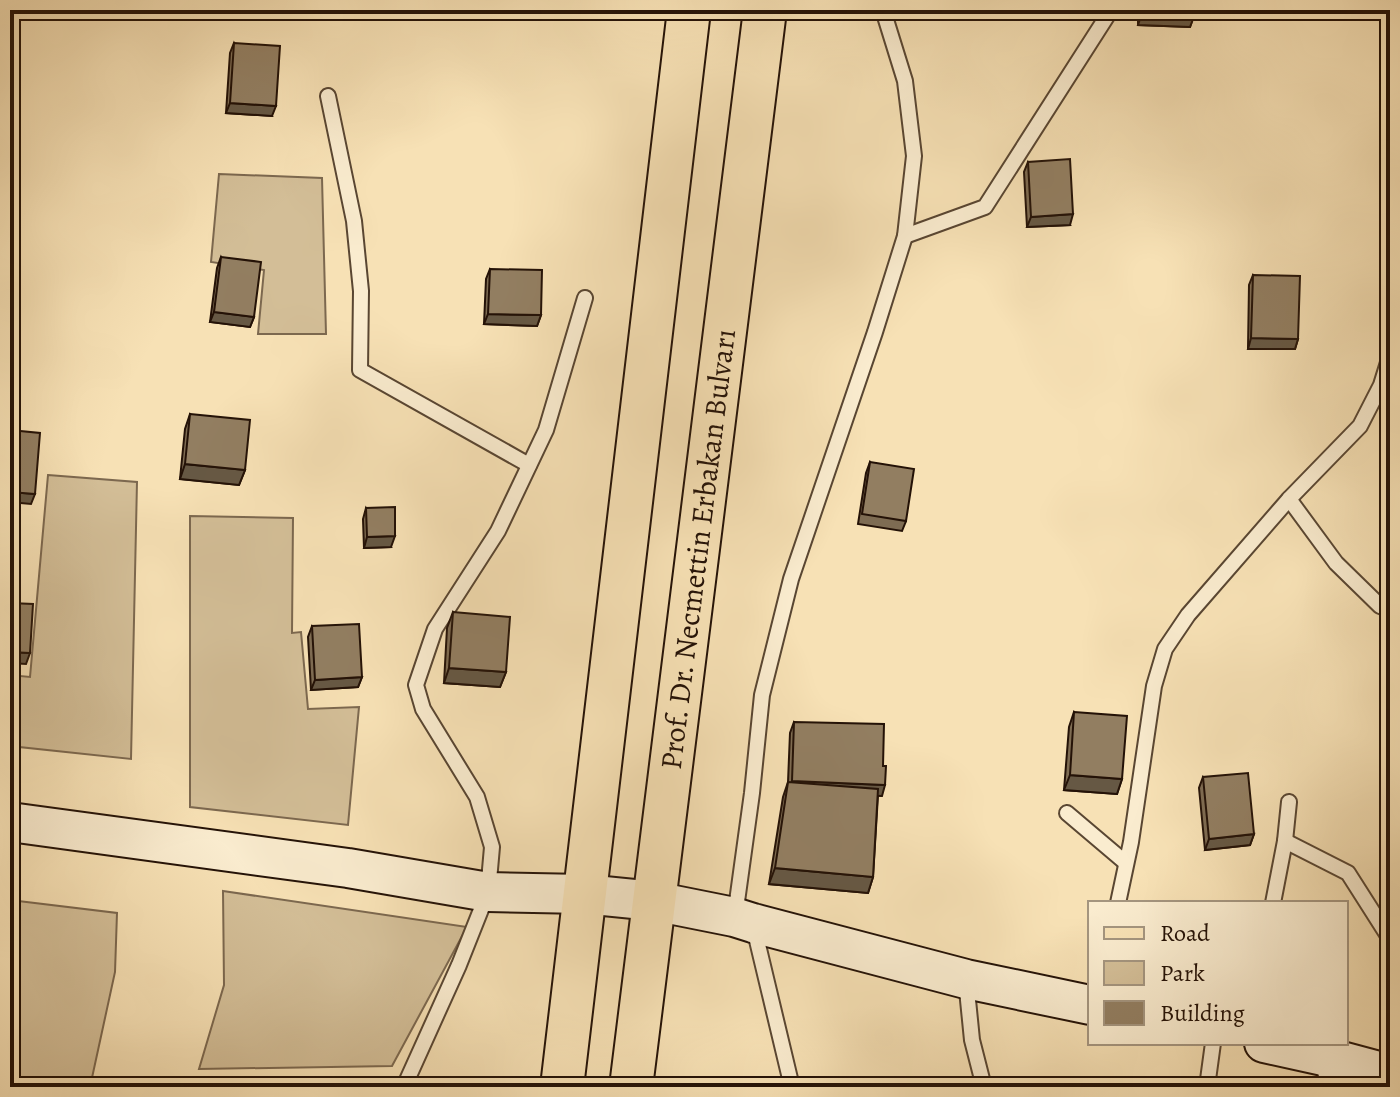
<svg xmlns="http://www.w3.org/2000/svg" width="1400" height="1097" font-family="Alegreya,serif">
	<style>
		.green { fill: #d3be97; stroke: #7c684f; stroke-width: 2 }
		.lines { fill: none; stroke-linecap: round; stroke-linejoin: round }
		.lane-casing { stroke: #594632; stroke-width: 18 }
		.secondary-casing { stroke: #241207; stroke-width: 42 }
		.primary-casing { stroke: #241207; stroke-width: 46 }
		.lane { stroke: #faeccf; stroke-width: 14 }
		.secondary { stroke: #faeccf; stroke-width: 38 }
		.primary { stroke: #f7e1b5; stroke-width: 42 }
		.wall { fill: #7e6c53; stroke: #241207; stroke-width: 2 }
		.shaded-wall { fill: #665844; stroke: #241207; stroke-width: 2 }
		.building { fill: #927e61; stroke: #241207; stroke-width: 2 }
		.labels { text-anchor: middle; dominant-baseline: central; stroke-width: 8; stroke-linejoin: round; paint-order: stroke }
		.street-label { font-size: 30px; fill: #241207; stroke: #faeccf }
	</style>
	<rect width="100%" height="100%" fill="#f7e1b5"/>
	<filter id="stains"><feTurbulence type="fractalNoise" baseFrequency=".0025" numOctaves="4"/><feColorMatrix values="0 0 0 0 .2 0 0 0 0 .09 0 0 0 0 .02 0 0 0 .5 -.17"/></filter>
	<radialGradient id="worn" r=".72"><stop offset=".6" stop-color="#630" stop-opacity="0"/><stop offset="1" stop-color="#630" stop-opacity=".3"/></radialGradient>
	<g class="green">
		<path d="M219,174l103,4 4,156h-68l6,-64 -53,-8z"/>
		<path d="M48,475l89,7 -6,277 -121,-13v-71l20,2z"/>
		<path d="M190,516l103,2 -1,115 9,-1 7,77 51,-2 -11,118 -158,-18z"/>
		<path d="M223,891l244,36 -75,139 -193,3 25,-84z"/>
		<path d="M10,900l107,13 -2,59 -25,115h-63l-17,-6z"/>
	</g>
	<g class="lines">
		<g class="lane-casing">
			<g id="lane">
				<path d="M328,96l26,125 7,70 -1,79 169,95"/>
				<path d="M905,236l80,-29 126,-197"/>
				<path d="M1289,499l47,64 44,43 10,4"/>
				<path d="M1067,813l59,50"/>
				<path d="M1285,841l63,32 42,66"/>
				<path d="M1118,903l13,-61 23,-156 11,-37 23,-34 101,-116 71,-73 21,-41 9,-29"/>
				<path d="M1273,903l12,-62 4,-39"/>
				<path d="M735,916l17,-123 10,-98 29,-116 84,-247 30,-96 9,-80 -9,-75 -22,-71"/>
				<path d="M754,928l38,159"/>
				<path d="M966,980l6,60 12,47"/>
				<path d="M1323,1060l5,27"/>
				<path d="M404,1087l55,-122 29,-73 4,-45 -15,-50 -54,-88 -7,-24 19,-56 63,-98 48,-101 39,-132"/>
				<path d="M1207,1087l6,-44"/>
			</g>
		</g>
		<g class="secondary-casing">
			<g id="secondary">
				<path d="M10,822l338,46 140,24 96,2 70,7 80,16 19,6 213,56 124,26"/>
				<path d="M1264,1043l59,13 67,18"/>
			</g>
		</g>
		<g class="primary-casing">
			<g id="primary">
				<path d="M562,1087l127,-1077"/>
				<path id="s1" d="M631,1087l134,-1077"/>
			</g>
		</g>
		<use href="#lane" class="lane"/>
		<use href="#secondary" class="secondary"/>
		<use href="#primary" class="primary"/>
	</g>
	<g class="wall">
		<path d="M1138,10h58l-6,17 -52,-2z"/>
		<path d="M234,43l38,73 -46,-3 4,-60z"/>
		<path d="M1028,162l42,63 -43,2 -3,-55z"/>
		<path d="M221,257l33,60 -4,10 -40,-5 7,-54z"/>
		<path d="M490,269l51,46 -4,11 -53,-2 2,-45z"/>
		<path d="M1253,275l45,64 -3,10h-47l1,-64z"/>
		<path d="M190,414l55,56 -6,15 -59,-6 5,-50z"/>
		<path d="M870,462l36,59 -4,10 -44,-7 8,-51z"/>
		<path d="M366,508l25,39 -27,1 -1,-29z"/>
		<path d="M453,612l53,60 -6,15 -56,-4 3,-55z"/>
		<path d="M312,626l50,51 -4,10 -47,3 -3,-53z"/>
		<path d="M1074,712l48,67 -5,15 -53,-4 5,-63z"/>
		<path d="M794,722l88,74 -4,-1 -5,82 -5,16 -99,-9 14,-87 5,-15 2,-49z"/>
		<path d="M1203,777l51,57 -4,11 -45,5 -6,-62z"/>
	</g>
	<g class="shaded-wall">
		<path d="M1143,10l53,1 -6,16 -52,-2z"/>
		<path d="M230,103l46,3 -4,10 -46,-3z"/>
		<path d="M1073,214l-3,11 -43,2 4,-10z"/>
		<path d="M214,312l40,5 -4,10 -40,-5z"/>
		<path d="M488,314l53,1 -4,11 -53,-2z"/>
		<path d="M1251,338l47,1 -3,10h-47z"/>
		<path d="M185,464l60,6 -6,15 -59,-6z"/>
		<path d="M10,492l25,2 -4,10 -21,-2z"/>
		<path d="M395,536l-4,11 -27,1 3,-11z"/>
		<path d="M10,652l20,1 -4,11 -16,-1z"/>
		<path d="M449,668l57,4 -6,15 -56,-4z"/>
		<path d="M362,677l-4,10 -47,3 4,-10z"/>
		<path d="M1070,775l52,4 -5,15 -53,-4z"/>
		<path d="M792,781l93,4 -3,11 -94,-4z"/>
		<path d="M1254,834l-4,11 -45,5 4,-11z"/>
		<path d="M775,868l98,9 -5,16 -99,-9z"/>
	</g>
	<g class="building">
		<path d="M1158,10h38v1z"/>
		<path d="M234,43l46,3 -4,60 -46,-3z"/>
		<path d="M1070,159l3,55 -42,3 -3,-55z"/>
		<path d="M221,257l40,5 -7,55 -40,-5z"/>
		<path d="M490,269l52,1 -1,45 -53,-1z"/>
		<path d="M1253,275l47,1 -2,63 -47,-1z"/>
		<path d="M190,414l60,6 -5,50 -60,-6z"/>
		<path d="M10,430l30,3 -5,61 -25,-2z"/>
		<path d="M870,462l44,7 -8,52 -44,-7z"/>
		<path d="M395,507v29l-28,1 -1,-29z"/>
		<path d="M10,603l23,1 -3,49 -20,-1z"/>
		<path d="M453,612l57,5 -4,55 -57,-4z"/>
		<path d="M359,624l3,53 -47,3 -3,-54z"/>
		<path d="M1074,712l53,4 -5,63 -52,-4z"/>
		<path d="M794,722l90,2 -1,42h3l-1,19 -93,-4z"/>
		<path d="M1248,773l6,61 -45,5 -6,-62z"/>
		<path d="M788,782l90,7 -5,88 -98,-9z"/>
	</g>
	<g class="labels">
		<g class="street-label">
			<text stroke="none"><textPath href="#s1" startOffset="542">Prof. Dr. Necmettin Erbakan Bulvarı</textPath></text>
		</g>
	</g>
	<rect width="1400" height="1097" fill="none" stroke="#f7e1b5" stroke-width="40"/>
	<rect x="12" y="12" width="1376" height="1073" fill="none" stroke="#241207" stroke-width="4"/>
	<rect x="20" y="20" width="1360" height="1057" fill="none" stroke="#241207" stroke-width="2"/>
	<rect x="1088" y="901" width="260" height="144" fill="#faeccf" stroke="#a4957f" stroke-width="2"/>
	<rect x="1104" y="927" width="40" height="12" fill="#f7e1b5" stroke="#a4957f" stroke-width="2"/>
	<text x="1160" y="941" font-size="24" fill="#241207">Road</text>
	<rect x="1104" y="961" width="40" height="24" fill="#d3be97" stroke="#a4957f" stroke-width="2"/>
	<text x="1160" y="981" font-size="24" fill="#241207">Park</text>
	<rect x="1104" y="1001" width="40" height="24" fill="#927e61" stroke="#a4957f" stroke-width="2"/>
	<text x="1160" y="1021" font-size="24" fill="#241207">Building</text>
	<rect width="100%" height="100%" filter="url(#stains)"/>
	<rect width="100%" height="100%" fill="url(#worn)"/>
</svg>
